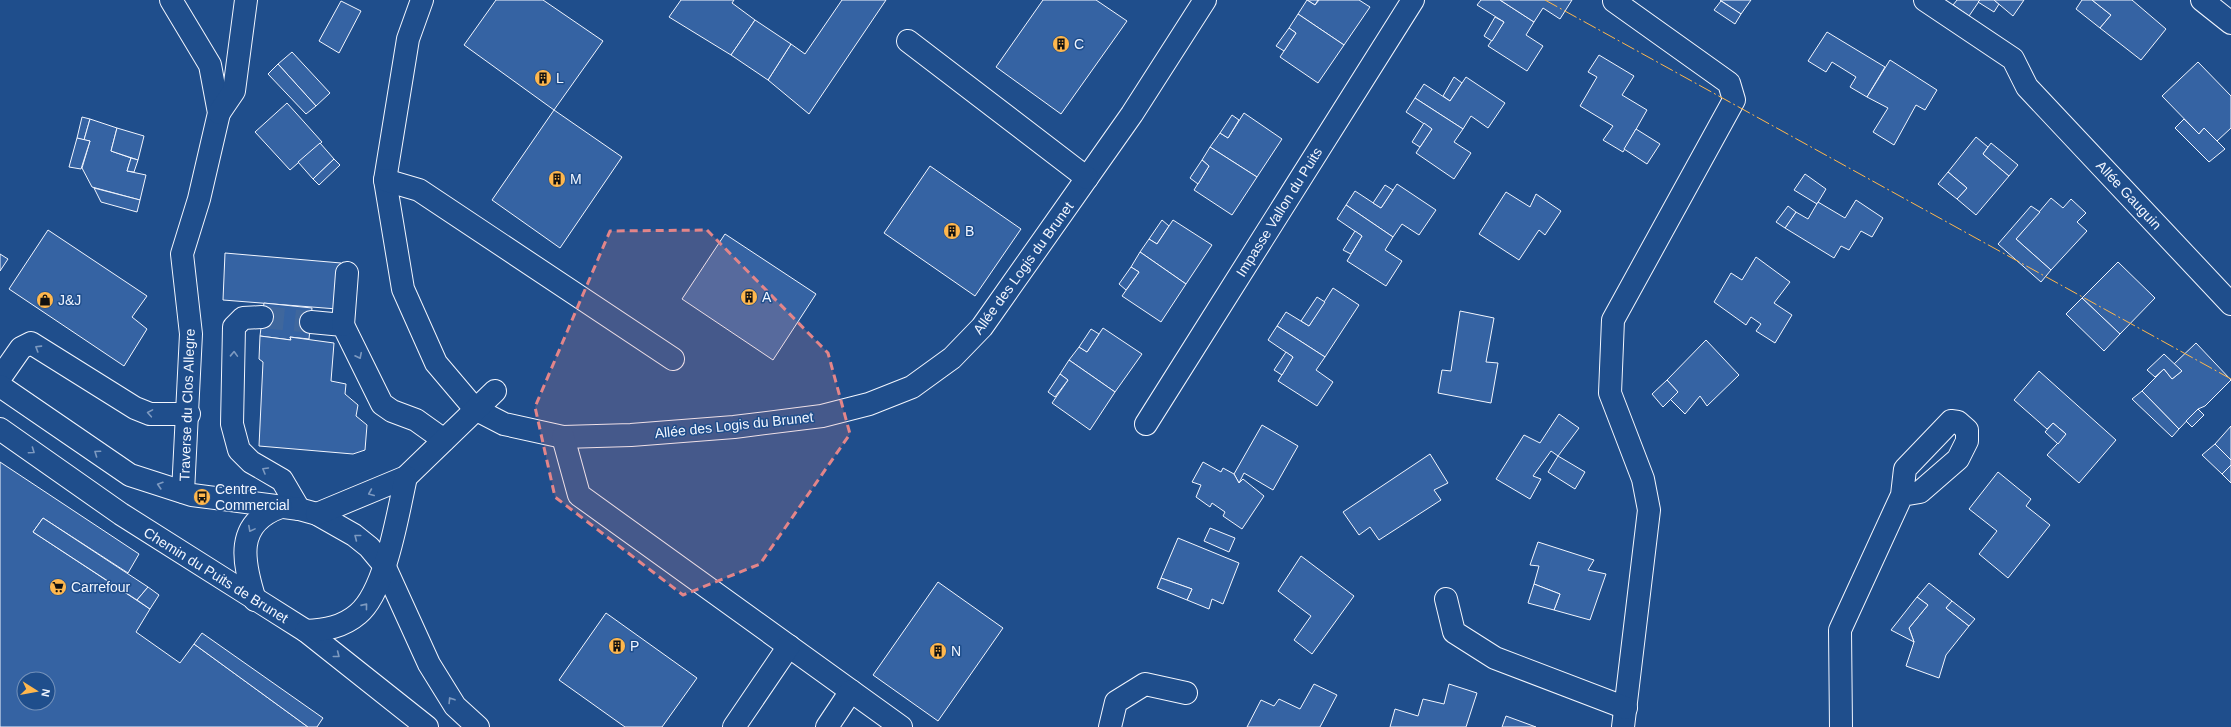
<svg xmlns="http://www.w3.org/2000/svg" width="2231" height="727" font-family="Arial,sans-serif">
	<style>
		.building { fill: #3563a3; stroke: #f2f6ff; fill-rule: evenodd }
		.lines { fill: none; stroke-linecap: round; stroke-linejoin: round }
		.minor-tunnel { stroke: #3f679d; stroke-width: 22; stroke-dasharray: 22 11; stroke-linecap: butt }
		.minor-casing { stroke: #f2f6ff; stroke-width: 24 }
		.minor { stroke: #1f4e8c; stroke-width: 22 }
		.power { stroke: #ffb74d; stroke-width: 1; stroke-dasharray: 14 3 2 3; stroke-linecap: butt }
		.oneway { stroke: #7e9ac0 }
		.marked { fill: #e38589; fill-opacity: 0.2; stroke: #e38589; stroke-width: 3; stroke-dasharray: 8 5; stroke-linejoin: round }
		.labels { text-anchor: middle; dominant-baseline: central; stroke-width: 3; stroke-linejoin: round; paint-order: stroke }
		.poi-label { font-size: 14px; fill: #f2f6ff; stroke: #1f4e8c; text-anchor: start }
		.street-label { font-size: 14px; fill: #f2f6ff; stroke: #1f4e8c }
	</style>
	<rect width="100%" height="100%" fill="#1f4e8c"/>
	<g class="building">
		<path d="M496,0h47l60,41 -49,69 -90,-65z"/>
		<path d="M681,0h53l-2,3 23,17 -24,35 -62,-38z"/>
		<path d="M842,0h44l-77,114 -41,-34 23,-36 14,10z"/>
		<path d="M1043,0h53l31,21 -66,93 -65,-47z"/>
		<path d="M1307,0h11l-3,5z"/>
		<path d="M1307,0l8,5 4,-5h40l11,7 -26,38 -46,-31z"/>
		<path d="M1481,0h19l34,22 -8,13 17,11 -16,25 -39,-25 16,-24 -27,-17z"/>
		<path d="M1500,0h72l-12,19 -17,-11 -9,14z"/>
		<path d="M1720,0h31l-10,14z"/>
		<path d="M1957,0h23l-11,16 -16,-11z"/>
		<path d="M1980,0h14l5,4 -5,8 -16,-10z"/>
		<path d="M1994,0h30l-11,16z"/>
		<path d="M2082,0h10l19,15 -11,13 -24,-19z"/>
		<path d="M2092,0h40l34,29 -25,31 -41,-32 11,-13z"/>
		<path d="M341,1l20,10 -22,42 -20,-12z"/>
		<path d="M1721,1l20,13 -6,10 -21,-14z"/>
		<path d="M1298,14l46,31 -26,38 -38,-26 16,-24 -7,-5z"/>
		<path d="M1495,17l9,5 -12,19 -8,-5z"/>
		<path d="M755,20l36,24 -23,36 -37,-25z"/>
		<path d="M1289,28l7,5 -12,18 -8,-5z"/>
		<path d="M1827,32l58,35 -18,30 -17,-10 6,-10 -24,-15 -6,10 -18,-11z"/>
		<path d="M292,52l38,41 -14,13 -38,-42z"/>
		<path d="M1599,55l35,21 -12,19 25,15 -24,42 -20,-12 10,-14 -33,-20 17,-29 -9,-5z"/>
		<path d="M1890,60l47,30 -12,20 -9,-5 -22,40 -21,-13 15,-24 -21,-11z"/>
		<path d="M2198,62l33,34v32l-14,13 -13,-13 -5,6 -37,-38z"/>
		<path d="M278,64l38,42 -10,8 -38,-40z"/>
		<path d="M1454,77l8,6 -12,18 -7,-5z"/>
		<path d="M1466,77l39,26 -17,25 -17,-12 -8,13 -48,-31 9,-14 26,17z"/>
		<path d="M1415,98l48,31 -9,13 17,11 -17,26 -38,-26 16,-24 -26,-17z"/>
		<path d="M287,103l35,39 -32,28 -35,-38z"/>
		<path d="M554,110l68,47 -62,91 -68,-48z"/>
		<path d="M1244,113l38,26 -25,38 -47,-30 10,-14 8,5z"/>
		<path d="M1232,115l7,5 -11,18 -8,-5z"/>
		<path d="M82,117l8,2 -6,21 -7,-2z"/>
		<path d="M90,119l27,9 -6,23 20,7 -4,13 19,4 -6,25 -48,-13 -10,-19 8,-27 -6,-1z"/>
		<path d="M2184,119l15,15 5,-6 21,21 -16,13 -34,-34z"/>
		<path d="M1424,123l8,6 -12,18 -8,-5z"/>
		<path d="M117,128l27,8 -6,24 -27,-9z"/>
		<path d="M1636,129l24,15 -13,20 -23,-15z"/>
		<path d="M1976,137l12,10 -5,7 26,22 -33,39 -19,-16 10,-11 -19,-16z"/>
		<path d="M77,138l13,3 -9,28 -12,-2z"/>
		<path d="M320,143l14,16 -21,20 -15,-17z"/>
		<path d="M1991,143l27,22 -9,11 -26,-22z"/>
		<path d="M1210,147l47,30 -25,38 -38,-25 15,-24 -7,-6z"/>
		<path d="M131,158l7,2 -4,12 -7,-1z"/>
		<path d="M334,159l6,6 -21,20 -6,-6z"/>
		<path d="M1202,160l7,6 -11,18 -8,-6z"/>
		<path d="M930,166l91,63 -46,67 -91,-63z"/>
		<path d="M1948,172l19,16 -10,11 -19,-15z"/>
		<path d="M1805,174l21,15 -9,15 -23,-14z"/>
		<path d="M1397,184l39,26 -17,25 -17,-11 -9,13 -47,-32 9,-14 26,17z"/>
		<path d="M1385,185l8,5 -12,18 -8,-5z"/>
		<path d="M94,188l46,12 -3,12 -36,-10z"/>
		<path d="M1506,192l24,15 6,-13 25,17 -16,24 -6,-5 -20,30 -40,-26z"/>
		<path d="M2051,198l12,10 8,-9 15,14 -9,9 10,9 -36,39 -35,-31z"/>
		<path d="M1856,200l27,18 -11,19 -11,-6 -12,19 -8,-4 -7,12 -49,-30 11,-16 12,7 10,-17 27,16z"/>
		<path d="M1346,205l47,32 -8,13 17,11 -16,25 -39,-25 15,-25 -25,-17z"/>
		<path d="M1788,206l8,6 -11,16 -9,-6z"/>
		<path d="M2031,206l9,6 -24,27 35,31 -10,12 -43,-38z"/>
		<path d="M1162,220l7,6 -12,18 -8,-5z"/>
		<path d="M1173,220l39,25 -26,39 -46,-32 9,-13 8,5z"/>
		<path d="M48,230l99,66 -15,21 15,12 -23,37 -115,-77z"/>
		<path d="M1355,231l7,5 -11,18 -8,-4z"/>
		<path d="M725,234l91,60 -43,66 -91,-61z"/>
		<path d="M1140,252l46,32 -25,38 -39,-26 17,-24 -8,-5z"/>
		<path d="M225,253l116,10 -4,46 -114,-9z"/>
		<path d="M0,254l8,5 -8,12z"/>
		<path d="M1756,257l34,25 -16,21 18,12 -17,28 -19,-12 5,-7 -10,-7 -5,8 -32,-23 17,-29 11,7z"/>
		<path d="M2118,262l37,36 -35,36 -38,-36z"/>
		<path d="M1131,267l8,5 -13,18 -7,-6z"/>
		<path d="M1333,288l26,17 -34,52 -48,-31 9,-14 23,14z"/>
		<path d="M1317,297l8,5 -16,24 -8,-5z"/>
		<path d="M2082,298l38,36 -16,17 -38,-37z"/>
		<path d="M264,303l48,5 -3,31 -19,-2 1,3 -31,-4z"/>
		<path d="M1460,311l34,7 -8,44 12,1 -7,40 -53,-10 4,-23 9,1z"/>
		<path d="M1277,326l48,31 -9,13 17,12 -16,24 -39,-25 15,-24 -25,-17z"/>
		<path d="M1103,328l39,26 -27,38 -46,-32 10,-13 8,5z"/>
		<path d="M1091,329l8,5 -12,18 -8,-5z"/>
		<path d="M260,336l31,4 -1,-3 44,6 -3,38 15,3 -1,10 13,11 -2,11 11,9 -2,25 -12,4 -94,-8 4,-84 -4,-3z"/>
		<path d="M1706,340l33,35 -32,31 -7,-10 -15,18 -15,-15 8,-7 -11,-12z"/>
		<path d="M2196,343l35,37 -26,26 -7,3 -19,20 -37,-38 22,-22 8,10 10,-8 -8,-7z"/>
		<path d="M1286,352l7,5 -11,18 -8,-5z"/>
		<path d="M2164,354l18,17 -10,8 -8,-10 -9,8 -8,-7z"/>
		<path d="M1069,360l46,32 -25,38 -38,-27 16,-23 -8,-6z"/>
		<path d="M2039,371l77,69 -37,43 -32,-28 19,-21 -13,-11 -6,6 -33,-29z"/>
		<path d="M1060,374l8,6 -13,17 -7,-5z"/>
		<path d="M1667,380l11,12 -15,15 -11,-13z"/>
		<path d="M2142,391l37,38 -7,8 -40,-38z"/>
		<path d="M2198,409l6,6 -12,12 -6,-6z"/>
		<path d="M1559,414l20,14 -21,28 -7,-5 -18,25 8,3 -11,20 -34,-20 28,-44 16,8z"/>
		<path d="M2053,423l13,11 -8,10 -13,-12z"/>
		<path d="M1262,425l36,21 -25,44 -29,-17 -5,10 -5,-9z"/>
		<path d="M2231,426v34l-16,-16z"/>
		<path d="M2215,444l16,16v5l-9,9 -20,-19z"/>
		<path d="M1430,454l18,29 -14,7 7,10 -62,40 -9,-13 -11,8 -16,-23z"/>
		<path d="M1558,456l27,16 -10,17 -27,-17z"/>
		<path d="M0,462l139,92 -11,19 -85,-55 -10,14 117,77 -14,23 44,31 14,-19 114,83h-308zM24,679h24v24h-24z"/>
		<path d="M1203,462l18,10 2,-4 11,6 5,9 4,-4 21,17 -22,33 -19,-13 2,-4 -13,-9 -2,4 -14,-10 5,-12 -9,-3z"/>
		<path d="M2231,465v18l-9,-9z"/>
		<path d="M1998,472l33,27 -5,7 24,19 -42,53 -29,-24 18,-23 -28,-22z"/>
		<path d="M43,518l105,69 -11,13 -104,-68z"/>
		<path d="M1210,528l25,10 -6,14 -25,-11z"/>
		<path d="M1178,538l61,25 -16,41 -11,-5 -3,10 -22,-9 5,-11 -31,-11z"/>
		<path d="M1538,542l56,18 -6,10 18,4 -16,46 -36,-10 6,-16 -26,-10 5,-18 -9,-1z"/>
		<path d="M1301,556l53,40 -42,58 -18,-14 17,-24 -33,-25z"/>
		<path d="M1161,578l31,11 -5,11 -30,-12z"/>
		<path d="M938,582l65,46 -65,93 -65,-46z"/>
		<path d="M1929,583l23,18 -6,7 23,18 -23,29 -7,23 -33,-12 8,-24 -5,-14 19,-23 -11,-8z"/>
		<path d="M1534,584l26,10 -6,16 -26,-7z"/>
		<path d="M148,587l11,8 -9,14 -13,-9z"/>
		<path d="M1917,597l11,8 -19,23 5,14 -23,-12z"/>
		<path d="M1952,601l23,18 -6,7 -23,-18z"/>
		<path d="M606,613l91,65 -35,49h-37l-66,-47z"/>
		<path d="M202,633l121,85 -6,9h-9l-114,-83z"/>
		<path d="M1314,684l23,11 -17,32h-73l14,-27 13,6 5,-7 21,10z"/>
		<path d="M1449,684l28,9 -11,34h-76l5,-18 23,7 5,-17 21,5z"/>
		<path d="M1506,716l30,11h-34z"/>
	</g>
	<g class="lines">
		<path class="minor-tunnel" d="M262,317l49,5"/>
		<g class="minor-casing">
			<g id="minor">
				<path d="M171,0l39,65 9,48 -20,86 -17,55 9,80 -8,158"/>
				<path d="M422,0l-14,39 -23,141 18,109 33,74 39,46 29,15 59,13 68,-2 103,-8 88,-11 47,-12 43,-17 40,-29 30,-31 150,-213 73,-114"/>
				<path d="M1925,0l88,59 14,28 204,217"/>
				<path d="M2202,0l29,23"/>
				<path d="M1614,1l115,82 5,17 -121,220 -3,73 33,86 6,31 -26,217"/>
				<path d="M908,41l179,137"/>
				<path d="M219,113l15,-22 12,-91"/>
				<path d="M385,180l34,10 254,169"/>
				<path d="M262,317l-19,1 -9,9 -2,97 7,26 12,12 31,18 17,29"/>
				<path d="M311,322l32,3 39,79 10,7 24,9 28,20"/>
				<path d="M343,325l4,-52"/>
				<path d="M0,378l21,-30 10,-5 104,65 15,6h39"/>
				<path d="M0,386l130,89 62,20 107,14 18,5 37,21 15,12 15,18 45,99 26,42 23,21"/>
				<path d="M1146,424l267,-424"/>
				<path d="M0,429l121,85 185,117 121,96"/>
				<path d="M563,437l16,58 322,232"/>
				<path d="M317,514l89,-37 89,-86"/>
				<path d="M1446,599l8,33 41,26 131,50"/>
				<path d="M255,600c-12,-38 -21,-77 26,-93"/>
				<path d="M306,631c19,-1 37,-4 52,-17 28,-23 40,-102 48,-137"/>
				<path d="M734,727l55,-81"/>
				<path d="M827,727l24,-36"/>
				<path d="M1110,727l6,-25 29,-18 41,9"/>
				<path d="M1841,727l-1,-97 62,-135 3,-26 46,-48 7,1 9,8v11l-9,18 -38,33 -18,3"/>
			</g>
		</g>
		<use href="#minor" class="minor"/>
		<path class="power" d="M1545,0l686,379"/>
	</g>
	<defs><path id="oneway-chevron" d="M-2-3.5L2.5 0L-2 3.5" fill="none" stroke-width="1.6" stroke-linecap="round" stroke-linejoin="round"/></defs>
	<g class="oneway">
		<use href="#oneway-chevron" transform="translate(38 348) rotate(-148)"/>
		<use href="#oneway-chevron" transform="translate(234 354) rotate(-88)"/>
		<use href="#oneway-chevron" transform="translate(359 356) rotate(64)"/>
		<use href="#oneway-chevron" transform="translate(150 413) rotate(-170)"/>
		<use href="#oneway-chevron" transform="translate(32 451) rotate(35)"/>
		<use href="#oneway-chevron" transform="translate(97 453) rotate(-145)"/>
		<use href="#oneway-chevron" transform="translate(265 470) rotate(-150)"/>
		<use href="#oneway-chevron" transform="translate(160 485) rotate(-163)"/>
		<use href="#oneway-chevron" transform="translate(371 493) rotate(157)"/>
		<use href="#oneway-chevron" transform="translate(251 529) rotate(118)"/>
		<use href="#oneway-chevron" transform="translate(357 537) rotate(-142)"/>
		<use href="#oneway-chevron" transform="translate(365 606) rotate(-51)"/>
		<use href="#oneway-chevron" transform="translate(337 655) rotate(38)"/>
		<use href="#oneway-chevron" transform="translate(451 700) rotate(-122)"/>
	</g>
	<path class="marked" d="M707,230l121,123 22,81 -90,130 -77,31 -128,-98 -20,-90 75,-176z"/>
	<defs>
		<g id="building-disc" transform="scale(0.9)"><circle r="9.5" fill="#ffb74d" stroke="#1f4e8c"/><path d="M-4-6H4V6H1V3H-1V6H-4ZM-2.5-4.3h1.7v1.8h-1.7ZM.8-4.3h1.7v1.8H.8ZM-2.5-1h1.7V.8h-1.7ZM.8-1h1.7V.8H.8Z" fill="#111"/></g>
		<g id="shop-disc" transform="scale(0.9)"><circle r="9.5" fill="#ffb74d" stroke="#1f4e8c"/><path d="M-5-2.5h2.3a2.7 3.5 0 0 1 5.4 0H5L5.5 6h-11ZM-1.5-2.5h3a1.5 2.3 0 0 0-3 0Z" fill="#111"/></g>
		<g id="bus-disc" transform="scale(0.9)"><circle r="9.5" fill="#ffb74d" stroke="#1f4e8c"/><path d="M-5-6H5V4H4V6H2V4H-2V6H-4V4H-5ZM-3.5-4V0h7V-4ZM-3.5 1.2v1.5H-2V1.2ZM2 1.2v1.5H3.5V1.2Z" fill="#111"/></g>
		<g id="supermarket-disc" transform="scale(0.9)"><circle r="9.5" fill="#ffb74d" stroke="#1f4e8c"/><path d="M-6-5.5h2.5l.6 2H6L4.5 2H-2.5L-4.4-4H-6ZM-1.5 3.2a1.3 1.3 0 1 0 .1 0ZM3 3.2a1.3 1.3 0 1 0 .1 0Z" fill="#111"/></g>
	</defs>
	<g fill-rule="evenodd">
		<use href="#building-disc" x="1061" y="44"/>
		<use href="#building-disc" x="543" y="78"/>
		<use href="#building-disc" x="557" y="179"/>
		<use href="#building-disc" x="952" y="231"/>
		<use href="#building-disc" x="749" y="297"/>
		<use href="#shop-disc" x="45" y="300"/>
		<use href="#bus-disc" x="202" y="497"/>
		<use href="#supermarket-disc" x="58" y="587"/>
		<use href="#building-disc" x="617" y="646"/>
		<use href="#building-disc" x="938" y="651"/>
	</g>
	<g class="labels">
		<g class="poi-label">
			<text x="1074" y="44">C</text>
			<text x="556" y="78">L</text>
			<text x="570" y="179">M</text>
			<text x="965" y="231">B</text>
			<text x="762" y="297">A</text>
			<text x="58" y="300">J&amp;J</text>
			<text x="215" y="489">Centre<tspan x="215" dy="16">Commercial</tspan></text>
			<text x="71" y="587">Carrefour</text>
			<text x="630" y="646">P</text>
			<text x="951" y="651">N</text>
		</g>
		<g class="street-label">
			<text transform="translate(2129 195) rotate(47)">Allée Gauguin</text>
			<text transform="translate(1279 212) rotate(-58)">Impasse Vallon du Puits</text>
			<text transform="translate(1023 268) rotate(-54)">Allée des Logis du Brunet</text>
			<text transform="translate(187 405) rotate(-88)">Traverse du Clos Allegre</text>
			<text transform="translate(734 425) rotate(-6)">Allée des Logis du Brunet</text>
			<text transform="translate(216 575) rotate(32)">Chemin du Puits de Brunet</text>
		</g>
	</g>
	<g transform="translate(36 691) rotate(101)"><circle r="19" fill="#1f4e8c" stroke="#7391ba"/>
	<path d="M0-3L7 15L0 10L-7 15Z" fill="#ffb74d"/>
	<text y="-6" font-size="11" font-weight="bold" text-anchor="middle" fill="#f2f6ff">N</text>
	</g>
</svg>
